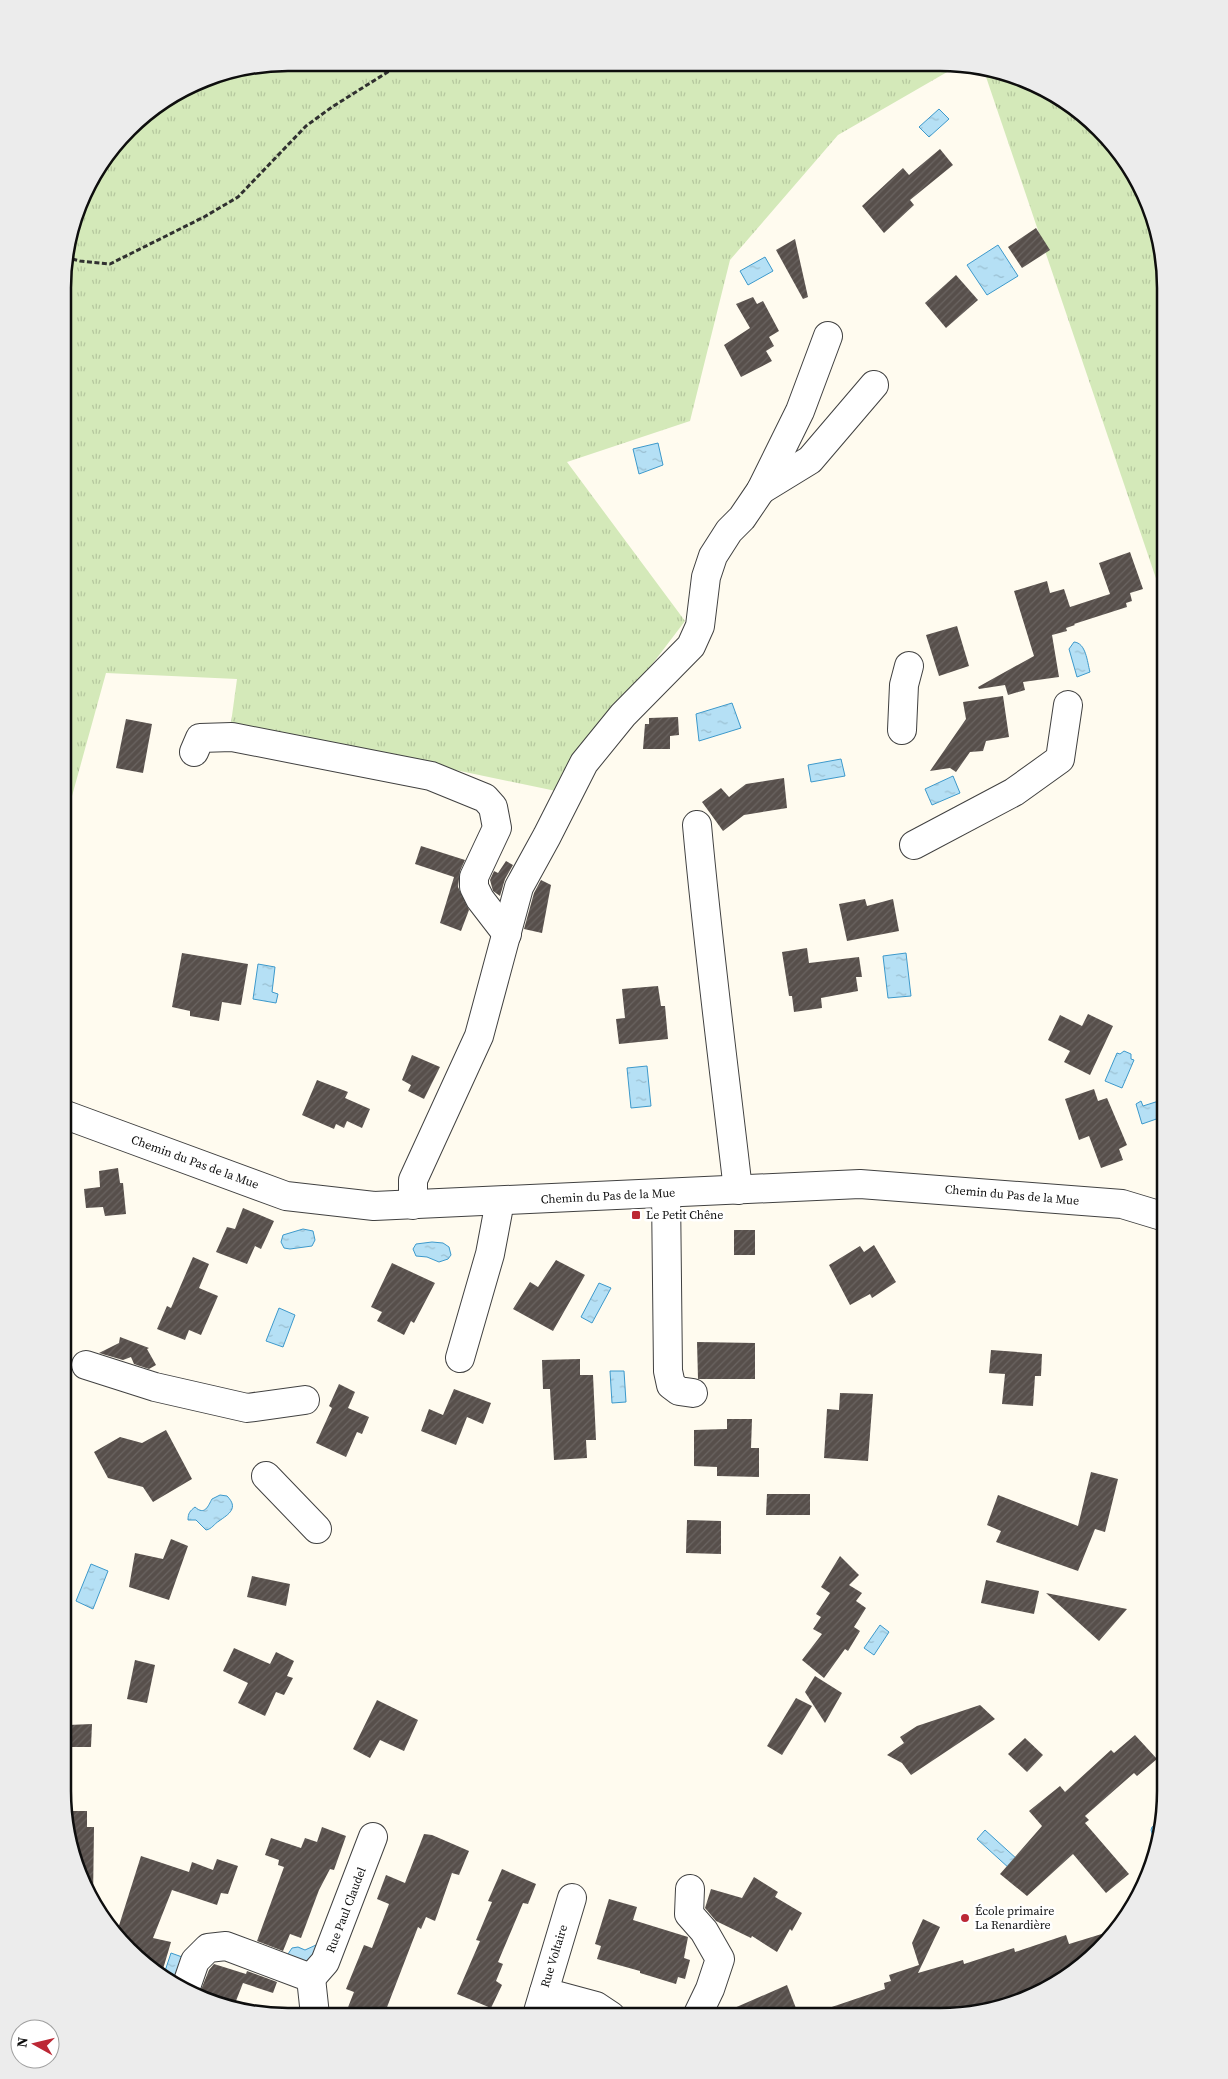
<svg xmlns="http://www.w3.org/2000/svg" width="1228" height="2079" font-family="'Source Serif 4',serif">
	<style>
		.grass { fill: url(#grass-tufts) }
		.water { fill: url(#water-ripples); stroke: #3d99cb }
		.building { fill: url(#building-hatch) }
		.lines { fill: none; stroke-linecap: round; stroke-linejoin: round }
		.minor-casing { stroke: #414141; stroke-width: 30 }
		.path { stroke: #303030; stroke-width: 3; stroke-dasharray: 5 2.5; stroke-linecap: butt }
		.minor { stroke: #fff; stroke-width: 28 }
		.poi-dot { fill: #bc2835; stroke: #fff; stroke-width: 2 }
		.labels { text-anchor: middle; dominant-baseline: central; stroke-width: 5; stroke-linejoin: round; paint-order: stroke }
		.street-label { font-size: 12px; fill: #0e0e0e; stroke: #fff }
		.poi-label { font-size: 12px; fill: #0e0e0e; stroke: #fff; text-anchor: start }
		.rim { fill: none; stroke: #0e0e0e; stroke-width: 2.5 }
	</style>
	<defs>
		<pattern id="grass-tufts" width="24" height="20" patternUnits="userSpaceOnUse" patternTransform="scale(1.25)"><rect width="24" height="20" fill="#d4e9b9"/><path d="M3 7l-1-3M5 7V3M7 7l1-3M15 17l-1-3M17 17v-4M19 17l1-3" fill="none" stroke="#b5c79e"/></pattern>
		<pattern id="water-ripples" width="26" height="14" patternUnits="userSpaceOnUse" patternTransform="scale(1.25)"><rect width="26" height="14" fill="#b5e0f5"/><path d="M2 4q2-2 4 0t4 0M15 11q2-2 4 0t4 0" fill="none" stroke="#9abfd1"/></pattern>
		<pattern id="building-hatch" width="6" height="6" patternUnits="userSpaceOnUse" patternTransform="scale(1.25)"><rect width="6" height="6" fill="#574f4b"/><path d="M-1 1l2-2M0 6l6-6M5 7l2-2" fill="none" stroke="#6a6461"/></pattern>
	</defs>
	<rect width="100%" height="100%" fill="#fffbef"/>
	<g class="grass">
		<path d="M288,63l673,1 -123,71 -108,125 -40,161 -123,41 118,159 -129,170 -325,-68 6,-44 -131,-6 -42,152v-566l22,-71 53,-69 63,-39z"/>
		<path d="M983,68l43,12 51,29 42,42 29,51 17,86v317z"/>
	</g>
	<g class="water">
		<path d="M939,109l10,10 -20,18 -10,-10z"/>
		<path d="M998,245l20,31 -31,19 -20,-30z"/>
		<path d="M765,257l8,14 -25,14 -8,-14z"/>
		<path d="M658,443l5,22 -24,9 -6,-25z"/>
		<path d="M1074,642c12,1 13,19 16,30l-13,5 -8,-28z"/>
		<path d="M732,703l9,25 -42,13 -3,-27z"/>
		<path d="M841,759l4,17 -34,6 -3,-17z"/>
		<path d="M953,776l7,17 -28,12 -7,-16z"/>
		<path d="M906,953l5,43 -23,2 -5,-42z"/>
		<path d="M258,964l17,3 -3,25 6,2 -2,9 -23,-4z"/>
		<path d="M1124,1051l7,3v5l3,1 -12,28 -17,-7 12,-28 3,1z"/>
		<path d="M647,1066l4,40 -20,2 -4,-40z"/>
		<path d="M1165,1099v17l-23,8 -6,-20 5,-3 2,5z"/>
		<path d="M303,1229l10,2 2,9 -3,6 -22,3 -6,-1 -3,-6 2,-7z"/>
		<path d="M432,1242l11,1 6,4 2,8 -3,4 -9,3 -12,-5 -11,-1 -3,-7 3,-5z"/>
		<path d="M599,1283l12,5 -19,35 -11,-6z"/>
		<path d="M279,1308l16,7 -12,32 -17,-6z"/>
		<path d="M610,1371h14l2,31 -14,1z"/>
		<path d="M220,1495l7,1c12,12 2,18 -8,25 -5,3 -7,8 -13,9l-10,-10h-8c0,-7 2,-9 7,-13 10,9 13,-1 17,-8z"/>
		<path d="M91,1564l17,7 -15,38 -17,-8z"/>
		<path d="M880,1625l9,7 -15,23 -10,-7z"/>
		<path d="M1159,1823h2l-4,16 -4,-3 -2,-6 1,-3z"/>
		<path d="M985,1830l33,30 -8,9 -33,-30z"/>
		<path d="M316,1945l3,1 -1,12 -13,5 -15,-5 -2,-4 4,-6 6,-1 7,3z"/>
		<path d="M171,1953l14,5 -9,26 -13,-7z"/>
	</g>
	<g class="building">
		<path d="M940,149l13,16 -43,35 4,5 -30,28 -22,-27 41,-38 6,7z"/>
		<path d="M1036,228l14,22 -28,18 -14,-21z"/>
		<path d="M795,239l13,58 -5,2 -27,-49z"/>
		<path d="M956,275l22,25 -32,28 -21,-25z"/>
		<path d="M753,297l4,7 6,-3 16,30 -10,6 5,9 -8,5 6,10 -31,16 -17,-32 26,-17 -14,-24z"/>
		<path d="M1130,552l13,37 -13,4 2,8 -6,2 1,4 -53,17 1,1 -9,3 1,3 -15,4 7,42 -36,5 2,8 -17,5 -3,-10 -26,4 -1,-2 56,-31 -20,-65 33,-10 3,12 14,-4 6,18 40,-13 -11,-31z"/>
		<path d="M957,626l12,40 -30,10 -13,-41z"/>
		<path d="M1003,696l6,41 -23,4 -3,10 -13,1 -14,20 -6,-4 -20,3 36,-52 -3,-17z"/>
		<path d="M678,717l1,18 -9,1v13h-27l2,-25h4v-6z"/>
		<path d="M126,719l26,5 -9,49 -27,-5z"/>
		<path d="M784,778l3,30 -43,7 -21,16 -21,-29 19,-14 8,9 17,-13z"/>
		<path d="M421,846l44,14 -5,11 -2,16 11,23 -8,21 -21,-8 14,-46 -39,-13z"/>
		<path d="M506,861l7,4 -8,14 -5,17 -7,-5 -3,-11 4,-9 4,2z"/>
		<path d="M541,880l10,5 -9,48 -18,-4 10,-36z"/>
		<path d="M865,899l2,7 26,-7 6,32 -52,10 -8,-37z"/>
		<path d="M807,948l2,15 50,-6 3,20h-6l2,14 -37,7 1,10 -28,4 -2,-16h-3l-7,-44z"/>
		<path d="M182,953l66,11 -7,41 -19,-3 -3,19 -29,-5v-5l-18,-4z"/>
		<path d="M658,986l3,20h4l3,33 -49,5 -3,-25 9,-1 -3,-29z"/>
		<path d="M1088,1014l25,12 -23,49 -26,-13 6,-11 -22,-11 12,-25 22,11z"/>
		<path d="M412,1055l28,12 -16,32 -16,-8 3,-6 -9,-5z"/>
		<path d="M317,1080l31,12 -3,6 25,11 -8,19 -15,-7 -3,7 -8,-4 -2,5 -32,-14z"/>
		<path d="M1094,1089l4,12 9,-3 20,47 -8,4 4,11 -22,8 -12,-32 -10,4 -14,-41z"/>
		<path d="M118,1168l2,15h3l3,31 -21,2 -2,-9 -17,1 -2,-19 16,-2 -1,-16z"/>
		<path d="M243,1208l31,13 -13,28 -6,-3 -8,18 -31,-12 11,-25 8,2z"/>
		<rect x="734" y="1230" width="21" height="25"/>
		<path d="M874,1245l22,37 -24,16 -2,-4 -20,11 -21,-40 31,-19 4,6z"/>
		<path d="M193,1257l16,7 -10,24 19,8 -17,39 -12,-5 -4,10 -28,-11 10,-23 4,2z"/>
		<path d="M556,1260l29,15 -32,56 -40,-22 17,-27 8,5z"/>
		<path d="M392,1263l43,20 -21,40 -3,-2 -7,14 -27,-14 5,-9 -11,-5z"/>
		<path d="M120,1337l29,11 -2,1 9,16 -7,4 -15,-5 -3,-7 -8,3 -24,-7 20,-10z"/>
		<path d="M697,1342l58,1v36h-57z"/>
		<path d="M991,1350l51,4 -1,22h-6l-2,30 -31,-2 3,-30 -16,-1z"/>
		<path d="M580,1359v16h13l3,65h-10l1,18 -33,2 -4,-71h-7l-1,-29z"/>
		<path d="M339,1384l16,8 -7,16 21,9 -7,17 -5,-2 -11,25 -30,-14 16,-35 -3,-2z"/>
		<path d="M454,1389l37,14 -8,21 -16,-7 -11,28 -35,-14 8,-22 14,6z"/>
		<path d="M840,1393l33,1 -5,67 -44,-3 3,-49 12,1z"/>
		<path d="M727,1419h25l-1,29h8v29l-42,-1v-9l-23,-1v-36l33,-1z"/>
		<path d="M166,1430l26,49 -39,23 -10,-15 -35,-9 -14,-26 26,-15 22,6z"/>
		<path d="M1091,1472l27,7 -13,53 -10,-3 -17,42 -82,-29 5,-11 -14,-6 11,-30 80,31z"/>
		<path d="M767,1494h43v21h-44z"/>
		<path d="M687,1520l34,1v33l-35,-1z"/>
		<path d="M171,1539l17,7 -19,54 -40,-13 6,-34 28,6z"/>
		<path d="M840,1556l19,19 -10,10 13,8 -6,8 10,7 -12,19 6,4 -12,20 -3,-2 -21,29 -22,-18 20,-26 -9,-5 8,-12 -5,-3 14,-21 -9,-6z"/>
		<path d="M252,1576l38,8 -4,22 -39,-9z"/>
		<path d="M986,1580l53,11 -5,23 -53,-11z"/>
		<path d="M1046,1593l81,16 -28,32z"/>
		<path d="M234,1648l36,16 6,-12 18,9 -7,15 6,2 -9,17 -8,-3 -11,24 -27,-13 10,-20 -25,-12z"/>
		<path d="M135,1660l20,5 -8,38 -20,-4z"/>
		<path d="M815,1676l27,17 -17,30 -20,-31z"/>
		<path d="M796,1698l16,8 -30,49 -15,-9z"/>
		<path d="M377,1700l41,20 -14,31 -24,-11 -10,18 -17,-9z"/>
		<path d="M980,1705l15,14 -84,56 -9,-12 -15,-8 17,-12 -4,-6 17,-11z"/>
		<path d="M92,1724l-1,23h-23v-22z"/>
		<path d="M1135,1735l22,24 -20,17 -3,-3 -49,43 4,4 -4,3 44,51 -23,19 -33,-39 -46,42 -27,-22 42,-48 -13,-15 31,-25 5,6 46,-42 3,3z"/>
		<path d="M1025,1738l18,17 -16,17 -19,-18z"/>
		<path d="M66,1811h21v16h7l-1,73 -13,-23z"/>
		<path d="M322,1827l24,9 -12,34 -4,-1 -11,21 -18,48 -11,-4 -7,17 -26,-10 27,-74 -6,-2 1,-5 -14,-5 6,-17 30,10 4,-10 12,4z"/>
		<path d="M424,1834l8,1 37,16 -10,24 -7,-2 -17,48 -9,-4 -5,12 -3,-2 -34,88h-39l9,-23 -8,-3 18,-44 8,3 17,-44 -12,-5 9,-24 19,8z"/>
		<path d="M141,1856l48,16 3,-10 21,8 4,-11 21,7 -10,28 -7,-1 -4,12 -45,-15 -19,48 18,4 -10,34 -10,-6 -35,-35z"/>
		<path d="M502,1869l34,15 -8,20 -5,-1 -25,59 5,2 -7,17 6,4 -11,23 -34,-14 23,-53 -4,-1 16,-38 -4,-1z"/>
		<path d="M754,1877l24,15 -3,5 27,16 -10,18 -2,-2 -13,23 -25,-16 -1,2 -35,-17 -11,-13 6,-19 31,9z"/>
		<path d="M609,1899l28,8 -4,13 55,17 -4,21 6,2 -5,19 -7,-2 -2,7 -36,-11v-2l-43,-12 4,-13 -6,-2z"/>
		<path d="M923,1919l17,8 -22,46 45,-13 1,4 50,-16 1,4 51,-17 3,9 49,-15 -41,41 -51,29 -86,17h-125l-1,-3 71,-24 -1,-6 7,-2 -2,-6 30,-10 -7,-22z"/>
		<path d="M214,1964l32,10 1,-3 30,11 -4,11 -30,-10 -9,23 -32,-7 -4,-2 11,-27z"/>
		<path d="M787,1985l12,31h-83z"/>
	</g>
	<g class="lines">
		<g class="minor-casing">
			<g id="minor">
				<path d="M761,490l49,-30 64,-75"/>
				<path d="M902,730l2,-45 5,-19"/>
				<path d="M194,752l6,-14 32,-1 199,39 54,22 8,9 4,21 -23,49v10l6,12 27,35"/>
				<path d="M697,825c11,122 27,243 41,365"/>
				<path d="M914,845l100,-53 46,-33 8,-54"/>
				<path d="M63,1114l223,82 88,10 486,-22 262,20 43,13"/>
				<path d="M666,1193l2,178 3,14 8,6 14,2"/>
				<path d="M413,1205v-25l66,-144 40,-149 28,-51 37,-73 39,-48 68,-69 9,-20 6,-49 7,-21 16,-25 13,-13 19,-28 39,-79 28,-75"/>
				<path d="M460,1358l30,-104 10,-53"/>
				<path d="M86,1365l69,22 92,21 58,-8"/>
				<path d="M266,1476l51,53"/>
				<path d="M690,1889l-1,25 15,17 16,28 -10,30 -13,27"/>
				<path d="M311,1978l14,-16 48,-125"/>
				<path d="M185,1990l10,-29 13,-13 18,-2 85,32 4,37"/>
				<path d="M544,1992l52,14 15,10"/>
				<path d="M537,2015l35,-117"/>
			</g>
		</g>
		<path class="path" d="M65,257l15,4 30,3 94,-47 34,-20 68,-71 26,-19 70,-44"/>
		<use href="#minor" class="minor"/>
	</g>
	<g class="poi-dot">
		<rect x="631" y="1210" width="10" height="10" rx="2.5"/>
		<circle cx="965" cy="1918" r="5"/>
	</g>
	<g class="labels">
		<g class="street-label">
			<text transform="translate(195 1162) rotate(20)">Chemin du Pas de la Mue</text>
			<text transform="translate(1012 1195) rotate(5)">Chemin du Pas de la Mue</text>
			<text transform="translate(608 1196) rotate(-3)">Chemin du Pas de la Mue</text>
			<text transform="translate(346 1910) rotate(-69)">Rue Paul Claudel</text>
			<text transform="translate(554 1956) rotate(-73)">Rue Voltaire</text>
		</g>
		<g class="poi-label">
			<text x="646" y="1215">Le Petit Chêne</text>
			<text x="975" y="1911">École primaire<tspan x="975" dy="14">La Renardière</tspan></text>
		</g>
	</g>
	<path d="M0 0H1228V2079H0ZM288 71H940A217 217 0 0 1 1157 288V1791A217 217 0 0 1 940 2008H288A217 217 0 0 1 71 1791V288A217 217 0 0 1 288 71Z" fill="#ececec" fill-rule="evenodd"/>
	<path class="rim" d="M288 71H940A217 217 0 0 1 1157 288V1791A217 217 0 0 1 940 2008H288A217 217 0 0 1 71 1791V288A217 217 0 0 1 288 71Z"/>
	<g transform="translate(35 2044) rotate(278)"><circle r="24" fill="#ffffff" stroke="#9f9f9f"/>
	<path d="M0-4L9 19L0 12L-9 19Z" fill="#bc2835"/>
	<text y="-8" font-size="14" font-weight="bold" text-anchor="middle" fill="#0e0e0e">N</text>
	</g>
</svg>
